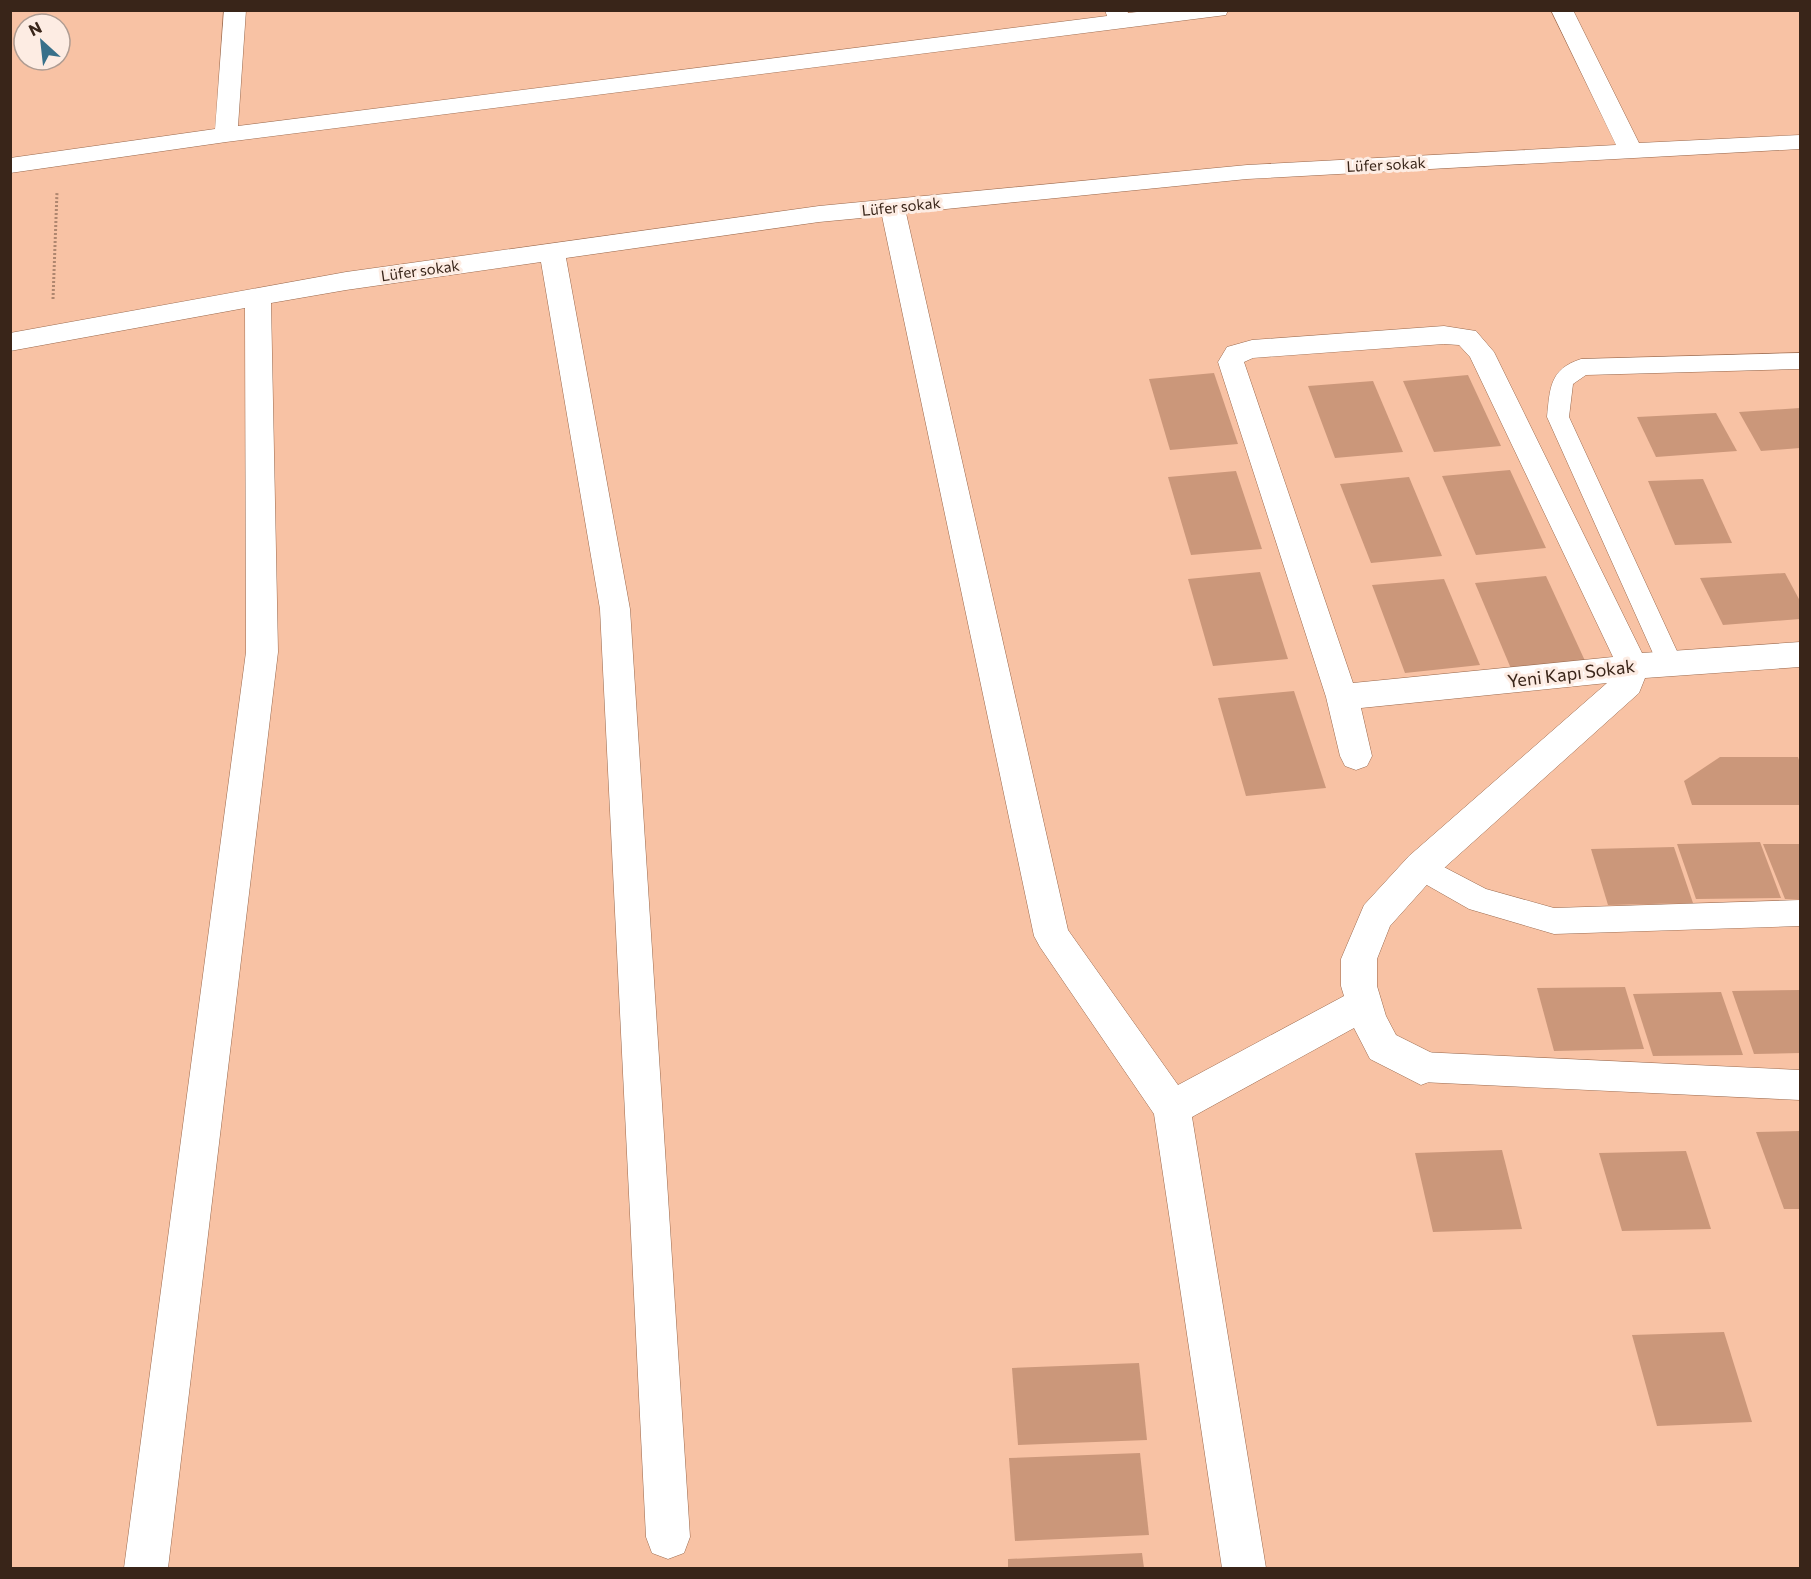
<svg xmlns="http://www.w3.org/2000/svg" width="1811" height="1579" font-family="Commissioner,sans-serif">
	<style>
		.building { fill: #cb977a }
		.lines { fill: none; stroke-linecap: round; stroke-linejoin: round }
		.service-casing { stroke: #9a694d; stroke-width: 1 }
		.minor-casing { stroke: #9a694d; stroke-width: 1 }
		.path { stroke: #af866f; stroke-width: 3; stroke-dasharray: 2 2; stroke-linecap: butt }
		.service { fill: #fff; fill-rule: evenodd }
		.minor { fill: #fff; fill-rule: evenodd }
		.labels { text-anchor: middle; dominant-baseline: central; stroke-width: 6; stroke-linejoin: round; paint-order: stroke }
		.far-street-label { font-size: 15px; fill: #392519; stroke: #fdece3 }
		.street-label { font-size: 18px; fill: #392519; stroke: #fdece3 }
	</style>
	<rect width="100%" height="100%" fill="#f8c2a4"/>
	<g class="building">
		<path d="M1214,373l24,71 -68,6 -21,-71z"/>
		<path d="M1468,375l33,71 -67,6 -31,-71z"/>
		<path d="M1373,381l30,71 -68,6 -27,-72z"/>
		<path d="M1800,408v40l-39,3 -22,-39z"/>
		<path d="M1716,413l21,38 -81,6 -19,-40z"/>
		<path d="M1510,470l36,78 -70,7 -34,-79z"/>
		<path d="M1236,471l26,78 -71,6 -23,-78z"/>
		<path d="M1409,477l33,79 -71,7 -31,-79z"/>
		<path d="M1703,479l29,64 -57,2 -27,-64z"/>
		<path d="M1260,572l28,87 -75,7 -25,-87z"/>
		<path d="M1785,573l15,28v18l-77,6 -23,-47z"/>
		<path d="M1546,576l40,87 -74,8 -37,-88z"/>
		<path d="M1444,579l36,86 -75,8 -33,-88z"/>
		<path d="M1294,691l32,97 -80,8 -28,-98z"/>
		<path d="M1720,757h78l2,6v42h-108l-8,-24z"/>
		<path d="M1760,842l21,56 -85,1 -19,-55z"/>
		<path d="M1763,844h37v55h-15z"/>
		<path d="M1674,847l19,56 -85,2 -17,-56z"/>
		<path d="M1625,987l19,62 -90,2 -17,-63z"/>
		<path d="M1800,990v63l-46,1 -22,-63z"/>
		<path d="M1721,992l22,63 -90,1 -20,-62z"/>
		<path d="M1800,1131v78h-16l-28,-77z"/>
		<path d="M1502,1150l20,79 -89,3 -18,-79z"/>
		<path d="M1686,1151l25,78 -89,2 -23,-78z"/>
		<path d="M1724,1332l28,90 -95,4 -25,-91z"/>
		<path d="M1139,1363l8,77 -129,5 -6,-77z"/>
		<path d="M1140,1453l9,82 -134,6 -6,-83z"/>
		<path d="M1142,1553l2,15h-136v-9z"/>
	</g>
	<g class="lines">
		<g class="service-casing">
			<g id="service">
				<path d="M1800,353v16l-214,6 -13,9 -4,33 113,245 -4,7 -9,3 -9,-3 -113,-252c3,-28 2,-48 34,-58z"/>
				<path d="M1421,855l65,34 68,19 246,-8v26l-246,8 -85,-25 -58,-33 -4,-9 4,-9z"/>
				<path d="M1421,1052l379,18v30l-379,-18 -11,-5 -4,-10 4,-10z"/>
			</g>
		</g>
		<g class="minor-casing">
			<g id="minor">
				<path d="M224,10h22l-8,116 869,-110 -2,-6h22l1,3 27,-3h73l-2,5 -8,1 -992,126 -216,31v-15l205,-29z"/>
				<path d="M1551,10h22l66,133 161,-8v14l-553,30 -341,34 162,717 110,155 166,-89 -3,-10v-27l23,-54 45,-49 198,-173 -246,25 11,48 -5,10 -11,4 -11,-4 -5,-10 -14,-59 -108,-335 9,-15 25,-7 192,-14 32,5 18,21 148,301 158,-11v25l-155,11 -6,15 -206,185 -43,48 -13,33v27l9,30 10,19 38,19 6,13 -6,13 -13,5 -51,-26 -16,-31 -162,89 74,451h-44l-68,-454 -114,-167 -6,-11 -152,-720 -63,6 -253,36 64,351 60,928 -6,16 -16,6 -16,-6 -6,-16 -46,-928 -59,-347 -195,28 -75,13 7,349 -110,916h-44l122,-916 -1,-344 -235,43v-18l336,-61 473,-66 428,-41 369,-20zM1444,344l15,1 11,12 143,300 -260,26 -109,-321 9,-4z"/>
			</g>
		</g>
		<path class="path" d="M53,299l4,-107"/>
		<use href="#service" class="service"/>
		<use href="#minor" class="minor"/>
	</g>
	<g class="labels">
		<g class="far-street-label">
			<text transform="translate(1386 164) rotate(-3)">Lüfer sokak</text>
			<text transform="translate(901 206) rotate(-6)">Lüfer sokak</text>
			<text transform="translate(420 270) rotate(-8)">Lüfer sokak</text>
		</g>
		<g class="street-label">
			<text transform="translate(1571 673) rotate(-7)">Yeni Kapı Sokak</text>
		</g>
	</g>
	<rect width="1811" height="1579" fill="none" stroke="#392519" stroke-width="24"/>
	<g transform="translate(42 42) rotate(333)"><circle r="28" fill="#fdece3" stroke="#af9c92" stroke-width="1.5"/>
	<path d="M0-4.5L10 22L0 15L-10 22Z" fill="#38708a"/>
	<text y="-9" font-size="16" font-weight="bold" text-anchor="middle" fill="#392519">N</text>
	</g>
</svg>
